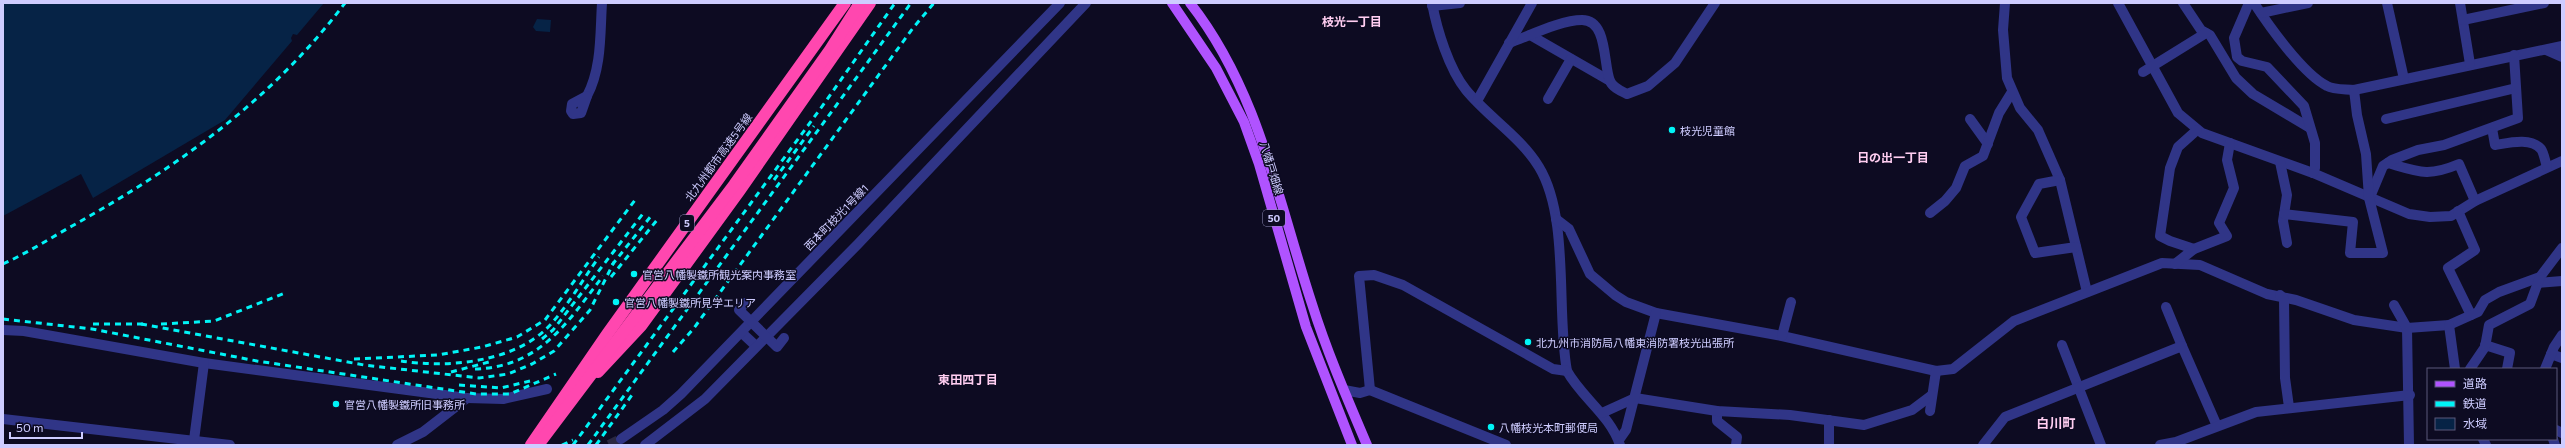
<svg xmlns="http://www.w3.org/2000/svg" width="2565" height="448" font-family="Commissioner,'Noto Sans JP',sans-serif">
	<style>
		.water { fill: #062346 }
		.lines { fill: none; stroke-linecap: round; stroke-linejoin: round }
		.minor-tunnel { stroke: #2a2843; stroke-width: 10; stroke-dasharray: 10 5; stroke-linecap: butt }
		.minor { stroke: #303587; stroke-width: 10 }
		.major { stroke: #b053ff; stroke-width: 10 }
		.highway { stroke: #ff47af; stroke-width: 12 }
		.rail { stroke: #00f4f7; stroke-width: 3; stroke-dasharray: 6 5; stroke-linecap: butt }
		.minor-bridge { stroke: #303587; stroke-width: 10 }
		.highway-bridge { stroke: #ff47af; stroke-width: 12 }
		.poi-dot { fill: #00f4f7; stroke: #0d0b22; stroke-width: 1.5 }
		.labels { text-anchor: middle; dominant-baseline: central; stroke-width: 3; stroke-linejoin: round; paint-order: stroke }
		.shield { fill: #0d0b22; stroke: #9492bd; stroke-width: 1 }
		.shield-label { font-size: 10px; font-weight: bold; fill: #ceccff }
		.poi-label { font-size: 11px; fill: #ceccff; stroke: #0d0b22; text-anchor: start }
		.street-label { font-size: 11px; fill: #ceccff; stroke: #0d0b22 }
		.neighbourhood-label { font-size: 12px; font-weight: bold; fill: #ffcef1; stroke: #0d0b22 }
		.quarter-label { font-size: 13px; font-weight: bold; fill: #ffcef1; stroke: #0d0b22 }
	</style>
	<rect width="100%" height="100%" fill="#0d0b22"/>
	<g class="water">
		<path d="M3,3h321l-27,32 -4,-1 -2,4 1,3 -67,79 -132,78 -12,-24 -78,42z"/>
		<path d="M537,19l14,1 -1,12 -14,-1 -3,-4z"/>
	</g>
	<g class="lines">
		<path class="minor-tunnel" d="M609,445l12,-6"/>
		<g class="minor">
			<path d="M1432,3c5,27 17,66 34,87 22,27 55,47 73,77 31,51 17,145 28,204 15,27 43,44 53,74"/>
			<path d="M2005,3l-2,27 4,48 13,30 18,22 22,50 27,112"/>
			<path d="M2118,3l60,110 24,20 111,40 96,41 21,3 21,-1 24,-15 87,-40"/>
			<path d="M2183,3l18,27 9,5 26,43 17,16 57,34"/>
			<path d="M2249,3l-15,35 3,19 5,4 25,6 37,39 11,37v25l-2,5"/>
			<path d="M2254,3c15,23 49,71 73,83 7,4 18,3 27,4l208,-44"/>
			<path d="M2387,3l17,76"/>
			<path d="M2460,3l10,61"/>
			<path d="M1432,6l28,-3"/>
			<path d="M2261,13l47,-10"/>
			<path d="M2463,20l81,-17"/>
			<path d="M1530,35l80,46"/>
			<path d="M1509,43c20,-7 52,-23 73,-23 26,0 21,44 28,61 3,7 11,10 17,13l21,-8 27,-23 40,-60"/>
			<path d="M2546,50l16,7"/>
			<path d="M2143,72l63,-39"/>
			<path d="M587,96c15,-28 13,-63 15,-93"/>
			<path d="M587,96l-6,17 -8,1 -2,-3 1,-7z"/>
			<path d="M1548,99l23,-40"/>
			<path d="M1477,101l55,-98"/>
			<path d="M1970,119l18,25"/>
			<path d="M2386,119l130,-31"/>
			<path d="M2492,128l3,17c13,-2 36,-8 46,4 3,4 4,12 6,18"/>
			<path d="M2280,162l7,33 -4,26 4,22"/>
			<path d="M2388,163c31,9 40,14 71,1l16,37"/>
			<path d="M2060,180l-21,4 -18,33 14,36 41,-6"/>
			<path d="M2370,197l13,-31 9,-6 26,-10 26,-5 74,-27 -4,-63"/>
			<path d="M2458,211l17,39 -27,18 23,47"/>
			<path d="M1930,213l15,-12 11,-13 9,-22 18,-10 16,-43 13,-21"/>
			<path d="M2284,214l69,8 -3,31h33l-14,-55 -3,-44 -9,-39 -3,-25"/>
			<path d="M1556,219l13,10 21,45 25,21 11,7 30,11 126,23 154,35 17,-2 61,-48 148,-58 38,2 67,29 29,6 58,20 53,8 42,-3 29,-13 7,-12 14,-8 41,-15 22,-29"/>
			<path d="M2194,249l-24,-8 -10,-5 10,-68 8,-21 19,-17"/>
			<path d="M2175,264l19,-15 33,-13 -8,-13 15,-35 -7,-28 3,-17"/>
			<path d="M2538,283l24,-2"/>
			<path d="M2280,295l4,4 1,79 4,29"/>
			<path d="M2394,305l13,23 2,117"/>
			<path d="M2166,307l16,39"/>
			<path d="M2449,325l6,44"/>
			<path d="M3,330l21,1 180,32 263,35 36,1 44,-10"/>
			<path d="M742,333l14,13"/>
			<path d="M1782,336l9,-34"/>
			<path d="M2062,345l39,100"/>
			<path d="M2485,345l25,8 -3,16"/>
			<path d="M2551,354l11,4"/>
			<path d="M2470,369l15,-22 4,-22 41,-21 10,-27"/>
			<path d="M2545,369l9,-22 8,-12"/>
			<path d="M1344,390l16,3 10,-3 136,55"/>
			<path d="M1370,390l-11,-114 15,-1 29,10 150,84 14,2"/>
			<path d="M1717,411v10l20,16 -1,8"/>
			<path d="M1930,411l6,-40"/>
			<path d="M1602,413l33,-15 82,13 73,4 74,10 48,-15 20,-15"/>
			<path d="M3,419l227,26"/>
			<path d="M1829,420v25"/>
			<path d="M2556,430l6,3"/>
			<path d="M621,439l42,-29 18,-16 379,-391"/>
			<path d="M2483,439l3,6"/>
			<path d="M2553,439l2,6"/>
			<path d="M194,440l10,-77"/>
			<path d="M1619,440l7,-10 30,-117"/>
			<path d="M397,445l26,-13 44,-34"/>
			<path d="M645,445l60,-46 153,-155 228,-241"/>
			<path d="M1983,445l22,-28 177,-71 35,80"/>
			<path d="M2160,445l16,-3 80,-30 154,-17"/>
		</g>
		<g class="major">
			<path d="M1172,3l44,65 28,54 15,42 47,163 46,118"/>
			<path d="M1190,3c69,88 88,198 122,301 15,48 35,94 55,141"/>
		</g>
		<g class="highway">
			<path d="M598,372l43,-46 99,-136 130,-187"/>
			<path d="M531,445l77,-112 237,-330"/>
		</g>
		<g class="rail">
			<path d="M774,180l40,-54"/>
			<path d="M3,264c24,-11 46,-25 69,-38 104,-58 200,-126 273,-223"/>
			<path d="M612,265l39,-49"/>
			<path d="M611,277l46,-57"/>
			<path d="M3,319l89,10 165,32 219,33h34l46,-20"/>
			<path d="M93,324h52"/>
			<path d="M141,324l223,41 115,13 29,-4 24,-10 22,-13 36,-41 24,-48"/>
			<path d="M161,324l53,-3 71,-28"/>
			<path d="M542,339l11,-9 92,-119"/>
			<path d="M673,352l21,-24 219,-300 21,-25"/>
			<path d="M354,359l84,-4 44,-8 35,-10 28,-17 90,-120"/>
			<path d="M401,361c45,7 107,2 143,-30 19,-17 39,-52 55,-74"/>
			<path d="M475,369c65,-2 92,-46 128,-93"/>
			<path d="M451,372l38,-10"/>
			<path d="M459,385l42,3 29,-7"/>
			<path d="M562,445l11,-5"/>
			<path d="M573,445l253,-344 69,-98"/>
			<path d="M588,445l323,-442"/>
			<path d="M596,445l36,-50"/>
		</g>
		<path class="minor-bridge" d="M745,303l-6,7 38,37 7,-9"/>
		<path class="highway-bridge" d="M538,445l196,-260 96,-135 30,-47"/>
	</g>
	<g class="poi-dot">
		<circle cx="1672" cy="130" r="4"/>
		<circle cx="634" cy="274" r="4"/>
		<circle cx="616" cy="302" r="4"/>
		<circle cx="1528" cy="342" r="4"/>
		<circle cx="336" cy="404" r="4"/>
		<circle cx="1491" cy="427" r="4"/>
	</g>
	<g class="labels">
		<g class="shield">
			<rect x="1263" y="210" width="22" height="16" rx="3"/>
			<rect x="680" y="215" width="14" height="16" rx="3"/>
		</g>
		<g class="shield-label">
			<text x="1274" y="218">50</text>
			<text x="687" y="223">5</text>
		</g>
		<g class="poi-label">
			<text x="1680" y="130">枝光児童館</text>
			<text x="642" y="274">官営八幡製鐵所観光案内事務室</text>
			<text x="624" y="302">官営八幡製鐵所見学エリア</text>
			<text x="1536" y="342">北九州市消防局八幡東消防署枝光出張所</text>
			<text x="344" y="404">官営八幡製鐵所旧事務所</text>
			<text x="1499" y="427">八幡枝光本町郵便局</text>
		</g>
		<g class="street-label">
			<text transform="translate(718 157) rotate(-54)">北九州都市高速5号線</text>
			<text transform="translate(1272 168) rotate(73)">八幡戸畑線</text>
			<text transform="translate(836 217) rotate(-46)">西本町枝光1号線1</text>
		</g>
		<g class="neighbourhood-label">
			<text x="1352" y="21">枝光一丁目</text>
			<text x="1893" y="157">日の出一丁目</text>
			<text x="968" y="379">東田四丁目</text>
		</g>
		<g class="quarter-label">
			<text x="2056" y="423">白川町</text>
		</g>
	</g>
	<rect width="2565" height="448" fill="none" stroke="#ceccff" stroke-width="8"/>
	<rect x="2427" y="368" width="130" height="72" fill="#0d0b22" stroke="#5a587a"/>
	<rect x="2435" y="381" width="20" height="6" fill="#b053ff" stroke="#5a587a"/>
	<text x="2463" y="388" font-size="12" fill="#ceccff">道路</text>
	<rect x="2435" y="401" width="20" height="6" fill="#00f4f7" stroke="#5a587a"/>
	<text x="2463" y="408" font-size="12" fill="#ceccff">鉄道</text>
	<rect x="2435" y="418" width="20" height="12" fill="#062346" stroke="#5a587a"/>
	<text x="2463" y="428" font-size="12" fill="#ceccff">水域</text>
	<path d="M10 432v6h72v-6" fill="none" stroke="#ceccff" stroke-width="2"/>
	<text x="16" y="432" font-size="12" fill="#ceccff" stroke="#0d0b22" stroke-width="3" paint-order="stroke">50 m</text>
</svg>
